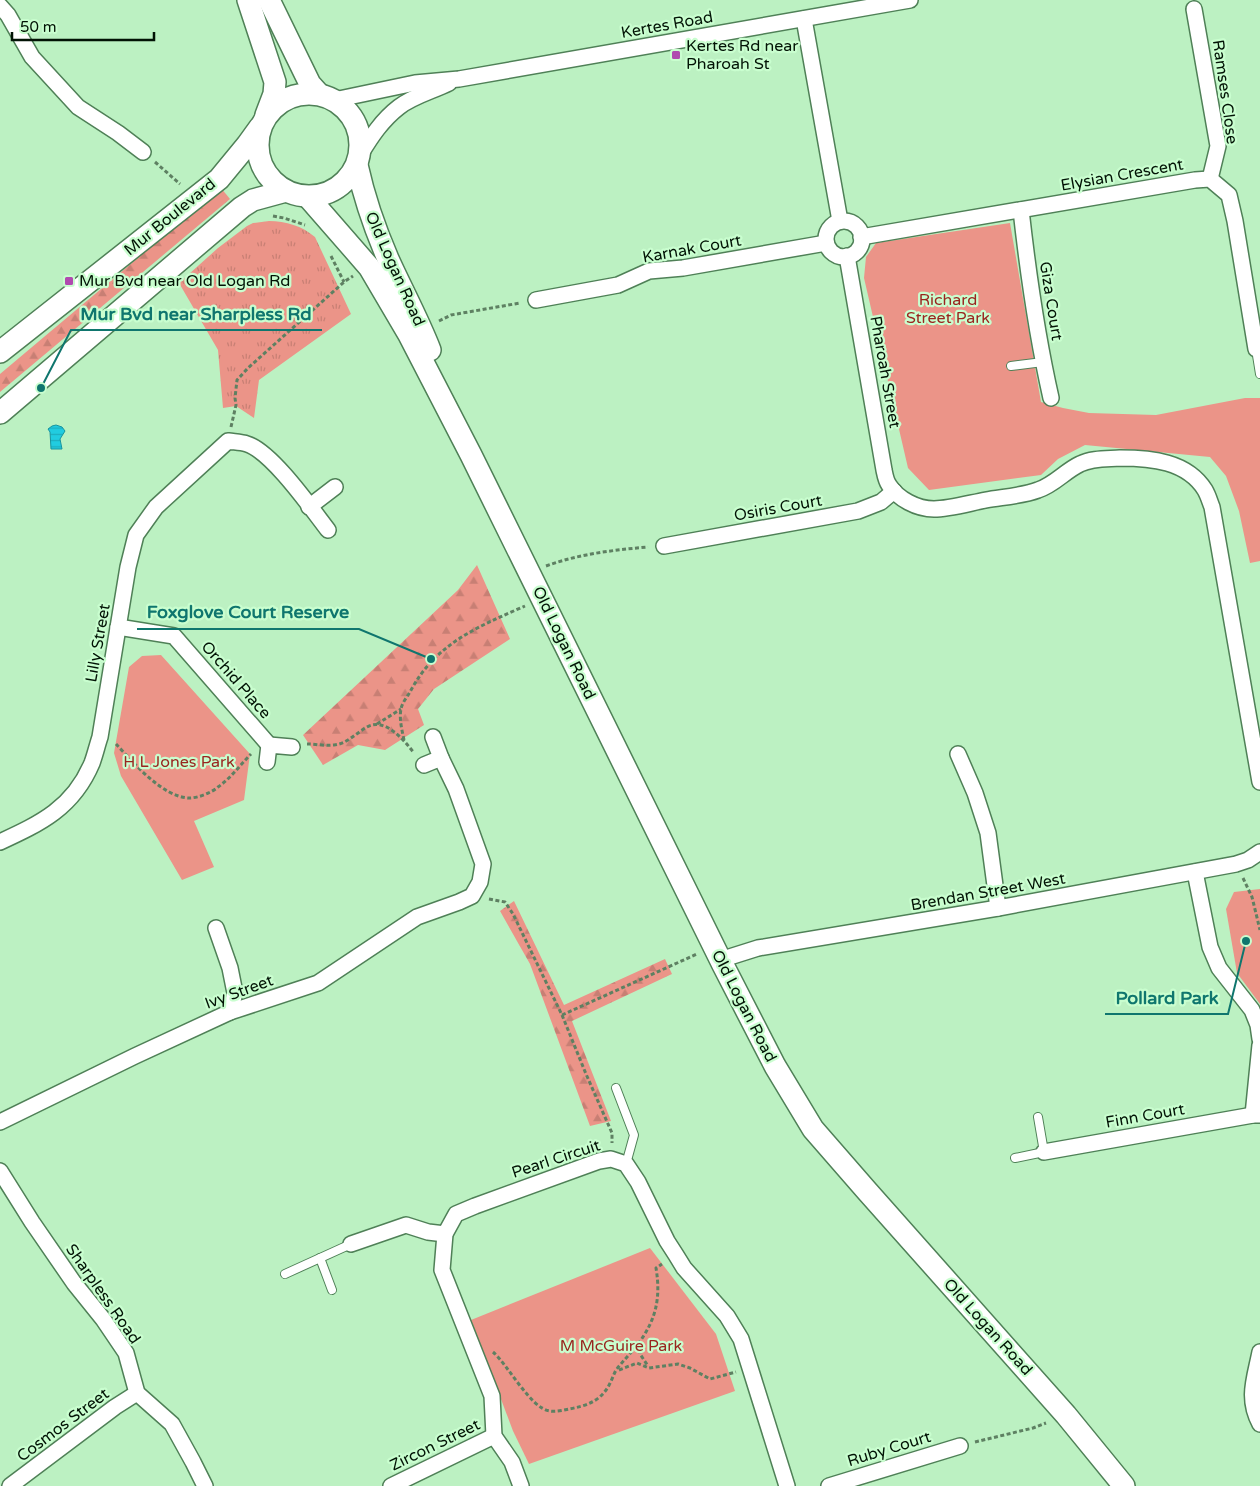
<svg xmlns="http://www.w3.org/2000/svg" width="1260" height="1486" font-family="'Varela Round',sans-serif">
	<style>
		.grass { fill: url(#grass-tufts) }
		.forest { fill: url(#forest-firs) }
		.park { fill: #eb9488 }
		.water { fill: url(#water-rules); stroke: #18949e }
		.lines { fill: none; stroke-linecap: round; stroke-linejoin: round }
		.lane-casing { stroke: #4f8057; stroke-width: 10 }
		.street-casing { stroke: #4f8057; stroke-width: 18 }
		.secondary-casing { stroke: #4f8057; stroke-width: 24 }
		.path { stroke: #5e8062; stroke-width: 3; stroke-dasharray: 4 2.5; stroke-linecap: butt }
		.lane { stroke: #fff; stroke-width: 8 }
		.street { stroke: #fff; stroke-width: 15 }
		.secondary { stroke: #fff; stroke-width: 21 }
		.poi-dot { fill: #b04aaf; stroke: #c9fecf; stroke-width: 2 }
		.labels { text-anchor: middle; dominant-baseline: central; stroke-width: 4.5; stroke-linejoin: round; paint-order: stroke }
		.street-label { font-size: 16px; fill: #021305; stroke: #c9fecf }
		.poi-label { font-size: 16px; fill: #021305; stroke: #c9fecf; text-anchor: start }
		.park-label { font-size: 16px; fill: #99251f; stroke: #c9fecf }
		.leader { fill: none; stroke: #0f766e; stroke-width: 2 }
		.callout-dot { fill: #0f766e; stroke: #c9fecf; stroke-width: 2 }
		.callout-label { font-size: 18px; text-anchor: middle; font-weight: bold; fill: #0f766e; stroke: #c9fecf; stroke-width: 4.5; stroke-linejoin: round; paint-order: stroke }
	</style>
	<defs>
		<pattern id="grass-tufts" width="24" height="20" patternUnits="userSpaceOnUse" patternTransform="scale(1.25)"><rect width="24" height="20" fill="#eb9488"/><path d="M3 7l-1-3M5 7V3M7 7l1-3M15 17l-1-3M17 17v-4M19 17l1-3" fill="none" stroke="#c87f74"/></pattern>
		<pattern id="forest-firs" width="22" height="20" patternUnits="userSpaceOnUse" patternTransform="scale(1.25)"><rect width="22" height="20" fill="#eb9488"/><path d="M5 1l3.5 6h-7zM16 11l3.5 6h-7z" fill="#c87f74"/></pattern>
		<pattern id="water-rules" width="6" height="5" patternUnits="userSpaceOnUse" patternTransform="scale(1.25)"><rect width="6" height="5" fill="#21cce0"/><path d="M0 2.5h6" fill="none" stroke="#1caebf"/></pattern>
	</defs>
	<rect width="100%" height="100%" fill="#bcf1c2"/>
	<path class="grass" d="M269,221c17,0 33,5 46,16l36,77 -92,66 -5,38 -18,-12 -13,2 -5,-58 -39,-67 39,-35 29,-22 6,-3z"/>
	<g class="forest">
		<path d="M221,188l9,11 -230,193v-18z"/>
		<path d="M477,565l33,74 -76,50 -16,20 6,16 -39,25 -27,-5 -35,20 -20,-30 155,-145z"/>
		<path d="M514,901l50,104 101,-46 7,15 -100,47 39,100 -21,5 -60,-162 -30,-53z"/>
	</g>
	<g class="park">
		<path d="M1010,223l31,179 22,6 26,5 67,2 89,-17h15v163l-10,2 -11,-52 -13,-35 -16,-19 -125,-12 -27,14 -17,16 -112,15 -21,-22 -44,-190 2,-21 10,-14z"/>
		<path d="M161,655l89,99 -6,46 -50,21 20,46 -32,13 -61,-104 -7,-23 15,-86 13,-11z"/>
		<path d="M1260,889v115l-23,-31 -11,-64 8,-17z"/>
		<path d="M650,1248l66,86 19,57 -206,73 -16,-33 -42,-111z"/>
	</g>
	<path class="water" d="M56,425l6,2 3,4 -5,8 2,10h-11l-1,-17 -2,-3 4,-3z"/>
	<g class="lines">
		<g class="lane-casing">
			<g id="lane">
				<path d="M1256,349l4,25"/>
				<path d="M1011,366l32,-4"/>
				<path d="M616,1088l18,47 -8,29"/>
				<path d="M1015,1158l29,-6 -6,-35"/>
				<path d="M320,1258l12,32"/>
				<path d="M285,1274l66,-30"/>
			</g>
		</g>
		<g class="street-casing">
			<g id="street">
				<path d="M0,6l8,9 24,42 46,50 40,26 25,19"/>
				<path d="M1194,9l24,137 -8,33"/>
				<path d="M804,19l36,202"/>
				<path d="M334,100l81,-17 44,-4 451,-79"/>
				<path d="M360,155c11,-18 22,-35 39,-48 14,-11 34,-16 50,-24"/>
				<path d="M1021,210c7,63 16,126 30,188"/>
				<circle cx="844" cy="239" r="18"/>
				<path d="M861,237l334,-57 15,-1 19,16 6,26 21,128"/>
				<path d="M847,256l37,214c1,5 2,11 5,15 9,14 28,24 45,24 15,0 36,-6 52,-9 17,-3 36,-4 52,-10 16,-5 27,-19 42,-26 12,-6 27,-5 40,-6 31,0 67,3 85,32 3,5 5,12 7,17l48,275"/>
				<path d="M536,300l82,-15 31,-14 34,-3 143,-25"/>
				<path d="M309,507l26,-20"/>
				<path d="M664,546l194,-35 23,-9 13,-11"/>
				<path d="M118,627l56,9 95,109"/>
				<path d="M958,754l17,39 13,40 10,75"/>
				<path d="M267,762l2,-17 23,2"/>
				<path d="M424,765l17,-7 -8,-21"/>
				<path d="M0,842c41,-19 73,-34 92,-79 3,-8 5,-17 8,-26l28,-170 8,-32 20,-28 72,-66c6,1 13,1 19,3 25,8 64,64 81,86"/>
				<path d="M1195,872l15,75 9,21 33,42 6,15 2,14"/>
				<path d="M216,928l14,40 5,25 -5,19"/>
				<path d="M720,960l38,-12 240,-40 238,-44 12,-4 12,-8"/>
				<path d="M1253,1115l7,-70"/>
				<path d="M0,1122l135,-66 95,-44 88,-29 99,-66 42,-15 13,-6 8,-14 3,-18 -27,-75 -15,-31"/>
				<path d="M1044,1152l209,-37h7"/>
				<path d="M0,1171l32,51 42,61 29,36 23,34 11,40 35,31 21,38 12,24"/>
				<path d="M351,1244l55,-19 22,7 17,2"/>
				<path d="M1260,1352c-5,26 -14,46 0,72"/>
				<path d="M10,1486l105,-79 22,-14"/>
				<path d="M391,1486l103,-50"/>
				<path d="M521,1486l-9,-24 -18,-26 -2,-40 -50,-126 3,-36 11,-20 19,-8 124,-45 12,-2 15,5 12,18 29,59 9,14 8,13 43,48 14,23 46,147"/>
				<path d="M829,1486l131,-40"/>
			</g>
		</g>
		<g class="secondary-casing">
			<g id="secondary">
				<path d="M248,0l27,82 -1,12 -8,21"/>
				<path d="M269,0l41,84 9,10"/>
				<circle cx="309" cy="145" r="51"/>
				<path d="M357,165c7,32 18,64 31,94 14,31 30,60 42,91"/>
				<path d="M308,197l61,70 40,68 62,120 252,510 52,101 38,63 54,62 199,224 58,71"/>
				<path d="M0,352l219,-173 28,-34 13,-18"/>
				<path d="M0,413l242,-206 11,-7 33,-9"/>
			</g>
		</g>
		<g class="path">
			<path d="M155,162l25,22"/>
			<path d="M273,216l11,2 21,7"/>
			<path d="M331,256l13,26"/>
			<path d="M439,321l12,-6 69,-12"/>
			<path d="M231,427l5,-22 -1,-7 2,-18 11,-12 96,-86 9,-6"/>
			<path d="M546,566c33,-12 67,-16 102,-19"/>
			<path d="M377,724l24,-15"/>
			<path d="M404,740c-2,-10 -5,-21 -3,-31 1,-6 6,-12 9,-17 25,-48 67,-65 115,-86"/>
			<path d="M116,744c17,18 46,53 73,54 9,0 22,-5 29,-11 13,-9 22,-22 33,-33"/>
			<path d="M307,744c8,0 18,2 27,1 13,-1 22,-12 33,-18 18,-10 37,13 47,26"/>
			<path d="M1243,878l9,19 8,33"/>
			<path d="M489,899l16,3 8,12 49,101 24,59 26,59v10"/>
			<path d="M562,1015l135,-61"/>
			<path d="M640,1343v11l8,12"/>
			<path d="M493,1352c15,13 38,57 57,59 6,1 14,-1 19,-2 16,-3 30,-7 39,-22 3,-5 5,-11 8,-17 7,-9 15,-17 22,-26 18,-24 23,-46 18,-76l6,-4"/>
			<path d="M619,1370l18,-7 12,5 29,-4 12,4 20,11 26,-7"/>
			<path d="M975,1442l58,-14 13,-5"/>
		</g>
		<use href="#lane" class="lane"/>
		<use href="#street" class="street"/>
		<use href="#secondary" class="secondary"/>
	</g>
	<g class="poi-dot">
		<rect x="671" y="50" width="10" height="10" rx="2.5"/>
		<rect x="64" y="276" width="10" height="10" rx="2.5"/>
	</g>
	<g class="labels">
		<g class="street-label">
			<text transform="translate(667 25) rotate(-10)">Kertes Road</text>
			<text transform="translate(1225 92) rotate(82)">Ramses Close</text>
			<text transform="translate(1122 175) rotate(-10)">Elysian Crescent</text>
			<text transform="translate(170 217) rotate(-39)">Mur Boulevard</text>
			<text transform="translate(692 249) rotate(-10)">Karnak Court</text>
			<text transform="translate(395 269) rotate(66)">Old Logan Road</text>
			<text transform="translate(1051 301) rotate(81)">Giza Court</text>
			<text transform="translate(885 372) rotate(80)">Pharoah Street</text>
			<text transform="translate(778 508) rotate(-10)">Osiris Court</text>
			<text transform="translate(98 643) rotate(-80)">Lilly Street</text>
			<text transform="translate(564 643) rotate(64)">Old Logan Road</text>
			<text transform="translate(236 680) rotate(49)">Orchid Place</text>
			<text transform="translate(988 892) rotate(-10)">Brendan Street West</text>
			<text transform="translate(239 992) rotate(-20)">Ivy Street</text>
			<text transform="translate(744 1006) rotate(63)">Old Logan Road</text>
			<text transform="translate(1145 1116) rotate(-10)">Finn Court</text>
			<text transform="translate(556 1159) rotate(-18)">Pearl Circuit</text>
			<text transform="translate(103 1294) rotate(55)">Sharpless Road</text>
			<text transform="translate(988 1327) rotate(48)">Old Logan Road</text>
			<text transform="translate(63 1425) rotate(-37)">Cosmos Street</text>
			<text transform="translate(435 1445) rotate(-26)">Zircon Street</text>
			<text transform="translate(889 1449) rotate(-17)">Ruby Court</text>
		</g>
		<g class="poi-label">
			<text x="686" y="46">Kertes Rd near<tspan x="686" dy="18">Pharoah St</tspan></text>
			<text x="79" y="281">Mur Bvd near Old Logan Rd</text>
		</g>
		<g class="park-label">
			<text x="948" y="300">Richard<tspan x="948" dy="18">Street Park</tspan></text>
			<text x="179" y="762">H L Jones Park</text>
			<text x="621" y="1346">M McGuire Park</text>
		</g>
	</g>
	<path class="leader" d="M41 388L71 330H322M431 659L359 629H137M1246 941L1228 1014H1105"/>
	<g class="callout-dot">
		<circle cx="41" cy="388" r="5"/>
		<circle cx="431" cy="659" r="5"/>
		<circle cx="1246" cy="941" r="5"/>
	</g>
	<g class="callout-label">
		<text x="196" y="320">Mur Bvd near Sharpless Rd</text>
		<text x="248" y="618">Foxglove Court Reserve</text>
		<text x="1167" y="1004">Pollard Park</text>
	</g>
	<path d="M12 32v8h142v-8" fill="none" stroke="#021305" stroke-width="2.5"/>
	<text x="20" y="32" font-size="15" fill="#021305" stroke="#c9fecf" stroke-width="4" paint-order="stroke">50 m</text>
</svg>
